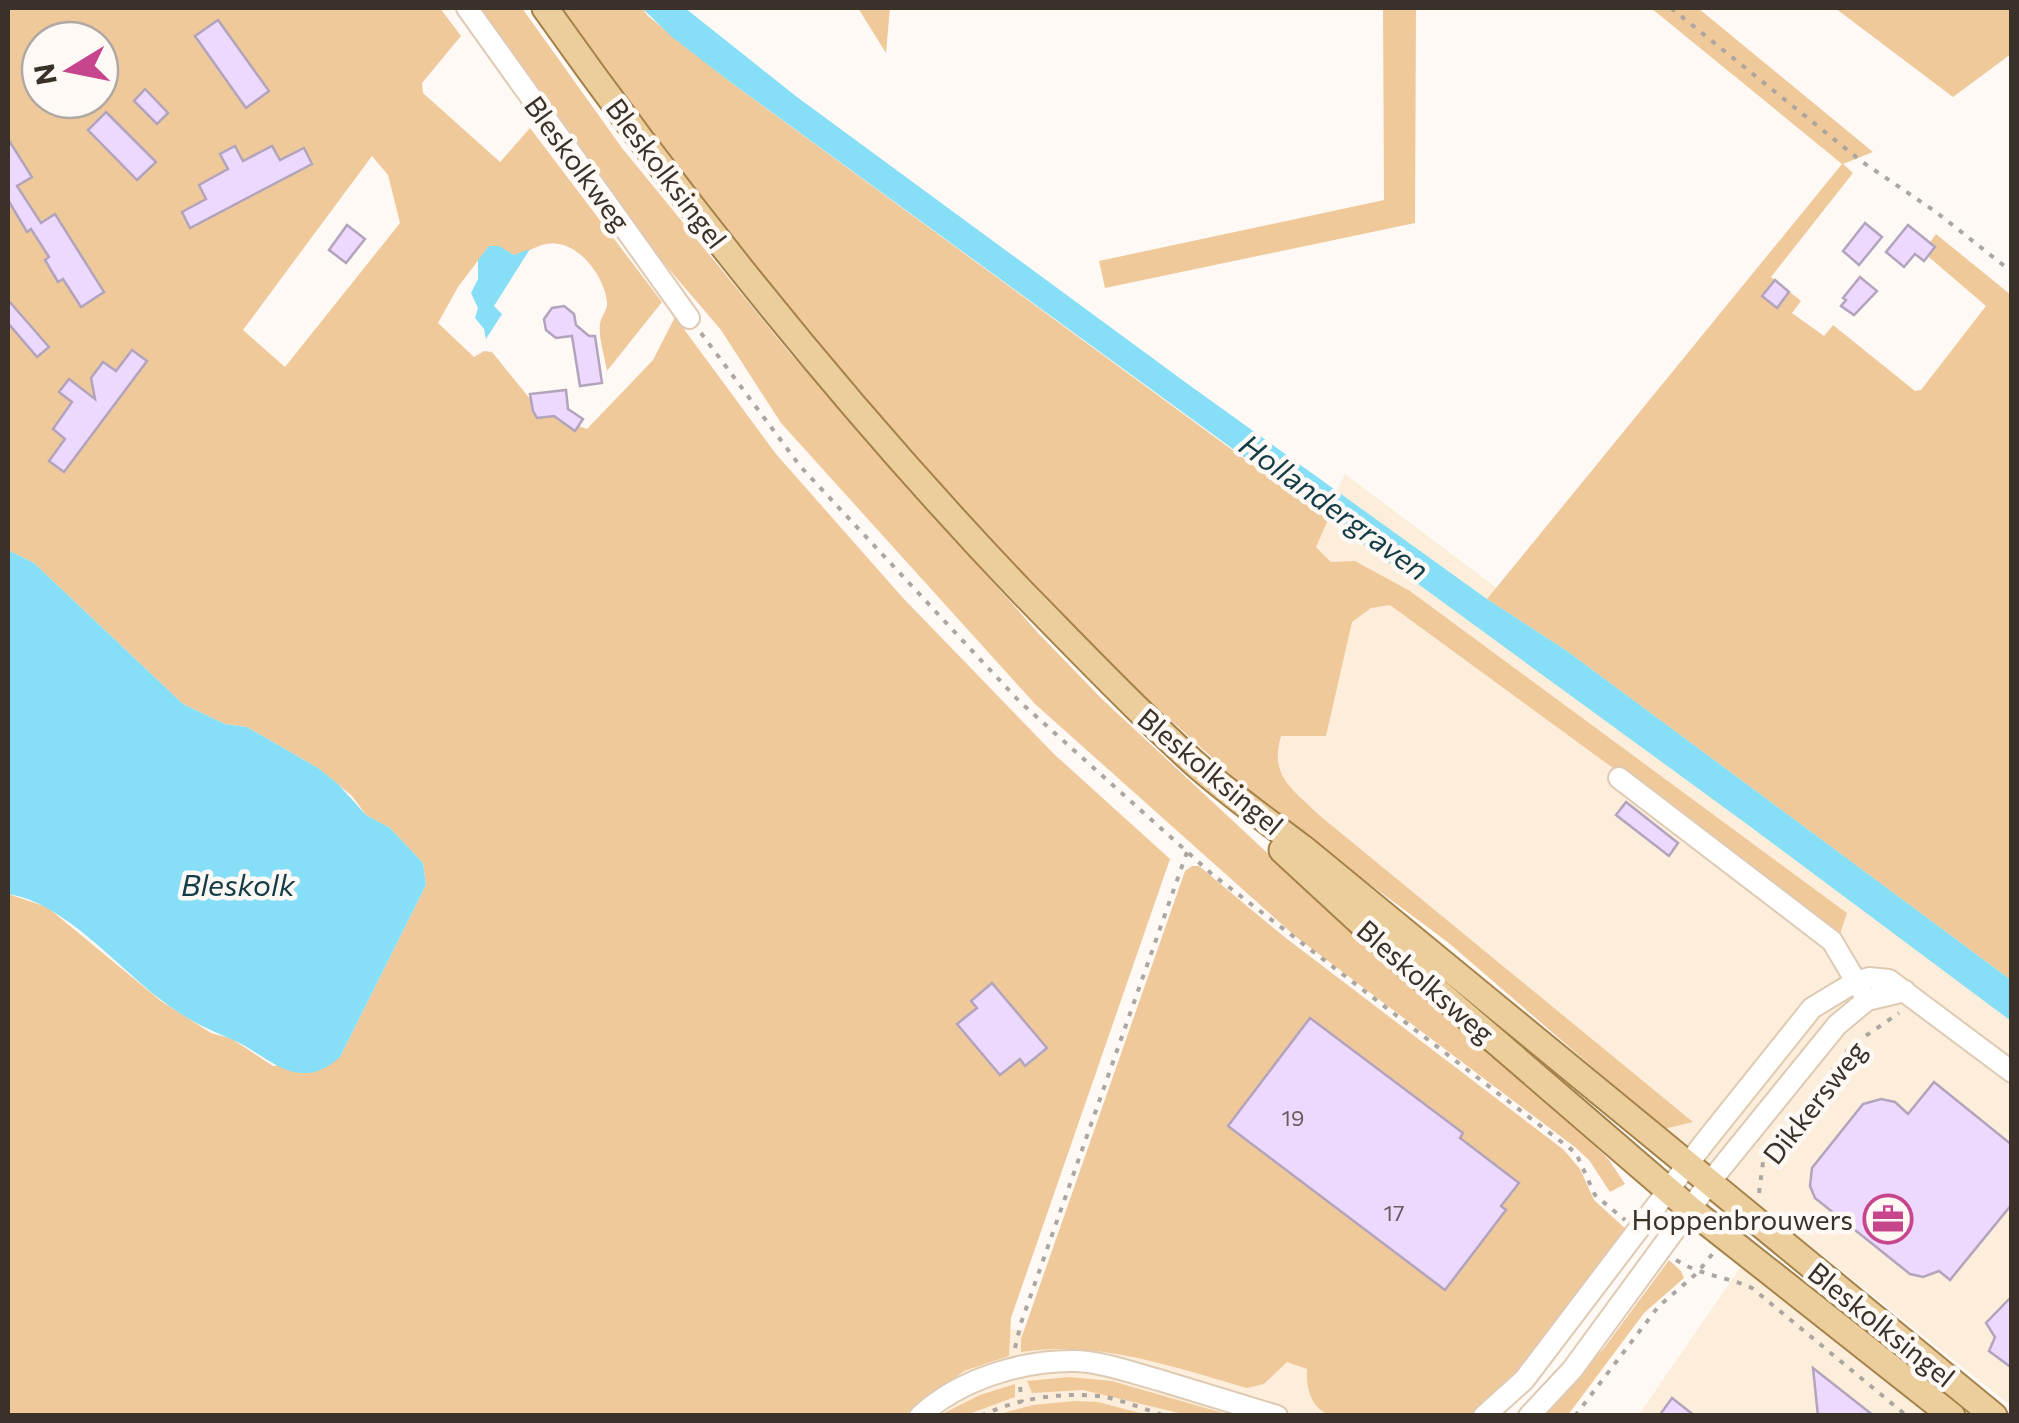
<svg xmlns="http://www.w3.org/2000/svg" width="2019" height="1423" font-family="Commissioner,sans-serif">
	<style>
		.built { fill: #fdeedc }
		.green { fill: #f0c99b; fill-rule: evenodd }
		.water { fill: #86dff6 }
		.building { fill: #eed9fe; stroke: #b2a4bd; stroke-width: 2.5 }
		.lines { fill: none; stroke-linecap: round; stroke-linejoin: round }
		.minor-casing { stroke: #decab3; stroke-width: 24 }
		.major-casing { stroke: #a58249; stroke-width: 29 }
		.path { stroke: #aca6a0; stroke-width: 4; stroke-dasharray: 5 8; stroke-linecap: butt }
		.minor { stroke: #fff; stroke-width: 20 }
		.major { stroke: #ecce9c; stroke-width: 25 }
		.labels { text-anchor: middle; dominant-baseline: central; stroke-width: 9; stroke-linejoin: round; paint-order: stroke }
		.number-label { font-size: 22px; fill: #675c5e }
		.street-label { font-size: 28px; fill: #3a3229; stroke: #fef9f5 }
		.poi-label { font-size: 28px; fill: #3a3229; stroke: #fef9f5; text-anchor: end }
		.water-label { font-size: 30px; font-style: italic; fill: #133d47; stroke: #fef9f5 }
	</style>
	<rect width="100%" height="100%" fill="#fef9f5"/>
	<g class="built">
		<path d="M1345,474l666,500v432l-333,-266 -464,-397z"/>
		<path d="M1755,1246l214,169 -331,1z"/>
		<path d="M934,1326l276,12 284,78h-629z"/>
	</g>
	<g class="green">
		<path d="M8,8h432l21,28 -39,47 1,10 77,69 30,-34 132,174 -55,69c-2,-13 -9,-34 -7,-47 1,-9 8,-13 7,-22 -2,-23 -24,-54 -48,-58 -17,-4 -29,9 -45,11l-15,-8 -10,-1 -31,41 -20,36 36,34 10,-6 8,1 39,48 19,15 37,14 66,-69 22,-43 101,137 127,144 151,156 116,105 -159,459 -2,38 -45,15 -60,45 -896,-1v-521l39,13 114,94 50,32 21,6 41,27 67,-9 86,-172 -3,-22 -33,-35 -24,-13 -14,-19 -34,-28 -71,-41 -22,-3 -42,-20 -149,-141 -26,-13zM40,40h60v60h-60zM372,156l16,19 12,48 -115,144 -42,-37z"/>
		<path d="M472,8h50l100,140 167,204 250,282 63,65 305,284 183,158 19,19 16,24 -15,8 -21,-32 -13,-12 -281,-212 -260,-232 -254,-281 -60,-93 -59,-69 -147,-192z"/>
		<path d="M560,8h82l6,8 81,65 599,439 -12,27 15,15 24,-1 55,30 437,322 -7,21 -450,-329 -19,3 -19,14 -26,114h-45c-12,41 12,53 38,79l374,307 -29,7 -215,-186 -179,-133 -168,-152 -113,-116 -180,-207 -122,-153z"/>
		<path d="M858,8h32l-4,45z"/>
		<path d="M1383,8h33l-1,215 -310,65 -6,-27 285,-61z"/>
		<path d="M1651,8h47l175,144 -30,12 10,9 -82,104 30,24 -9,12 32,23 9,-11 82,66 6,-1 65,-84 -63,-54 13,-18 75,61v685l-444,-329 -80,-52 355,-435z"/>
		<path d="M1835,8h176v46l-58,43z"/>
		<path d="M1192,866h7l83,69 282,215 16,19 14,31 35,32 -108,142 -46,40 -145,1c-19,-7 -24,-26 -23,-46l-20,-7 -23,22 -17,4c-74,-21 -148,-48 -226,-36v-13l164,-468z"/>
		<path d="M1669,1260l12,11 3,7 -40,35 -76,102 -27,1 63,-68z"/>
		<path d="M1069,1377l43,4 118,34h-43l-104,-25 -51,3 -5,-12z"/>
		<path d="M1015,1384v13l-49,18h-26l40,-20z"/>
		<path d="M1075,1401l23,1 50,13h-152l37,-10z"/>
	</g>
	<g class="water">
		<path d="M642,8h43l112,89 388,285 302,217 80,52 444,329v41l-267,-199 -1015,-741 -57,-44z"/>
		<path d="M489,246h10l15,9 16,-6 -36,57 8,8 -16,25 -2,-10 -9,-11 3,-10 -7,-15 7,-14v-19z"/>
		<path d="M8,550l26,13 149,141 42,20 22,3 71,41 20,16 28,31 24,13 33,35 3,22 -86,172c-43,39 -71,-2 -109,-18 -26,-11 -45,-20 -67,-37 -45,-33 -100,-100 -156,-108z"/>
	</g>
	<g class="building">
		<path d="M218,20l51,71 -23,17 -51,-72z"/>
		<path d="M145,89l23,24 -11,11 -23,-23z"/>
		<path d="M106,112l50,50 -19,18 -49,-50z"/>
		<path d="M8,139l24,38 -15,9 24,37 14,-9 49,78 -23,15 -18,-28 -5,3 -13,-22 4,-3 -18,-28 -4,3 -19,-32z"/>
		<path d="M235,146l8,15 29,-15 8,14 24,-12 8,16 -122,64 -8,-16 24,-13 -7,-14 29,-16 -8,-15z"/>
		<path d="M1865,223l17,14 -23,28 -16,-14z"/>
		<path d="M347,225l18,14 -19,24 -17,-13z"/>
		<path d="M1908,225l27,22 -11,14 -9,-7 -11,13 -18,-15z"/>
		<path d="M1860,277l17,14 -23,24 -13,-9 5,-6 -3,-2z"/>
		<path d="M1775,280l14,12 -12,16 -15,-12z"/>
		<path d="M8,300l41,47 -12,10 -29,-34z"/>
		<path d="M564,306l10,8 2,11 13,11h6l7,47 -22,3 -8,-50 -16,2 -10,-8 -2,-11 8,-11z"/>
		<path d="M132,350l15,11 -83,111 -15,-11 16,-22 -12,-10 19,-27 -13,-10 10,-13 26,20 -4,-21 12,-16 13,9z"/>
		<path d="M566,390l2,19 15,10 -8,12 -21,-15 -17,2 -4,-7 -3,-17z"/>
		<path d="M1626,802l52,41 -9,13 -53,-41z"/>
		<path d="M992,983l55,65 -22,18 -5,-7 -20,16 -43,-51 20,-16 -6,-7z"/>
		<path d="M1310,1018l153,115 -3,5 59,45 -18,23 5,4 -61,80 -217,-164z"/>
		<path d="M1934,1082l78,63v59l-62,76 -11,-9 -16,6 -13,-3 -95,-76 -5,-12 2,-18 51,-64 18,-5 14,3 13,12z"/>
		<path d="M2012,1296v72l-23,-17 6,-14 -9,-14z"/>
		<path d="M1813,1368l61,48h-56z"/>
		<path d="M1672,1398l23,18h-36z"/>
	</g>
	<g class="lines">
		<g class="minor-casing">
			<g id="minor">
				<path d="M467,8l222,310"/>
				<path d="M1619,778l213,163 29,49"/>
				<path d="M920,1416c40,-37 103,-56 156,-55 27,1 57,12 83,19 39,12 78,24 118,36"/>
				<path d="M1484,1416l40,-36 180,-237 108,-135 43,-26 14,-4 20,2 123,92"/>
				<path d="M1529,1416l43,-46 137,-187 128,-158 30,-25 38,-9"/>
			</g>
		</g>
		<g class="major-casing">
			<g id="major">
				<path d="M545,8c146,206 304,403 479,586 55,56 109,113 167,166 35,32 75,60 113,89l690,567"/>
				<path d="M1282,850l118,109 290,250 262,207"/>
			</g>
		</g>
		<g class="path">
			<path d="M1671,8l190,153 75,51 76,60"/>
			<path d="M701,333l99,133 219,235 194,174 363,278 19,42 30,25"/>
			<path d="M1759,1193l4,-31 88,-116 48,-33"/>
			<path d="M1676,1260c26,16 49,16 76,28l155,128"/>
			<path d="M1015,1348l6,-25 166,-471"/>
			<path d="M1020,1387l2,15"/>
			<path d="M981,1416c36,-18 85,-25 124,-19 20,4 41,13 61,19"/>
			<path d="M1575,1416l83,-109 39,-34 17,-21"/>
		</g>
		<use href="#minor" class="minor"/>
		<use href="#major" class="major"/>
	</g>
	<defs>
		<g id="office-ring" transform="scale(2.5)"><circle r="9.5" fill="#fef9f5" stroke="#c7458d" stroke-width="1.5"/><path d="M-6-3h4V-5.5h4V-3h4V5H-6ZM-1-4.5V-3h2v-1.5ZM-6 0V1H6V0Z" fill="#c7458d"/></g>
	</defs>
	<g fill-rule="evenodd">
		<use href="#office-ring" x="1888" y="1219"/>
	</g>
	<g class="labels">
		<g class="number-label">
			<text x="1293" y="1117">19</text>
			<text x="1394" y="1212">17</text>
		</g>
		<g class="street-label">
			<text transform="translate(578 163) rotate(54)">Bleskolkweg</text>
			<text transform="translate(667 173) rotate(53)">Bleskolksingel</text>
			<text transform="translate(1211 771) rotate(40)">Bleskolksingel</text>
			<text transform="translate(1426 981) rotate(41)">Bleskolksweg</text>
			<text transform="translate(1814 1102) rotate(-52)">Dikkersweg</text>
			<text transform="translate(1882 1324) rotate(39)">Bleskolksingel</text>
		</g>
		<g class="poi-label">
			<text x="1853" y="1219">Hoppenbrouwers</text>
		</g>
		<g class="water-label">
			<text transform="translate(1335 506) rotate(36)">Hollandergraven</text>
			<text x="238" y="883">Bleskolk</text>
		</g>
	</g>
	<rect width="2019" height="1423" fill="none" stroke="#3a3229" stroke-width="20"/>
	<g transform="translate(70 70) rotate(260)"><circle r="48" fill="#fef9f5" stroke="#b0a9a3" stroke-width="2.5"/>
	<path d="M0-8L18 38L0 25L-18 38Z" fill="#c7458d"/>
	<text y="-15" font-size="28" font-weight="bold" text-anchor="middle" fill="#3a3229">N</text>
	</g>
</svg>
